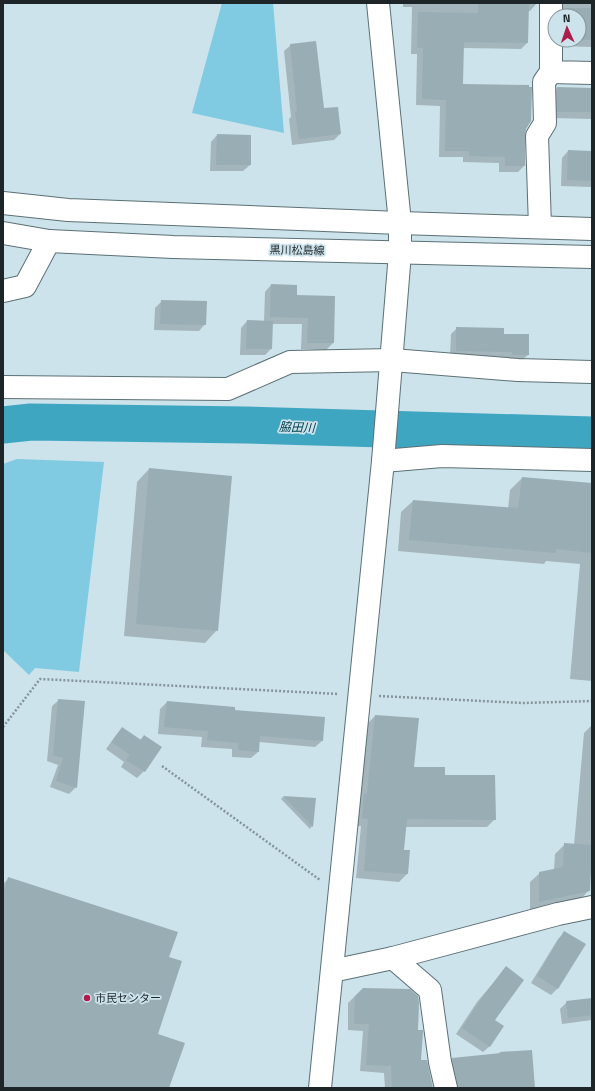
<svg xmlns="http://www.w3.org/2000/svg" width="595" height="1091" font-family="'Titillium Web','Noto Sans JP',sans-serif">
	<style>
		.green { fill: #80cbe2 }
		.shadow { fill: #0003 }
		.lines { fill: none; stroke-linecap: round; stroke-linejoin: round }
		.river { stroke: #3fa6c2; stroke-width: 37 }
		.building { fill: #98adb4 }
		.minor-casing { stroke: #5c7076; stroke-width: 24 }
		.major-casing { stroke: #5c7076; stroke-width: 24 }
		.path { stroke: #84949a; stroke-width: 2.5; stroke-dasharray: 2 2; stroke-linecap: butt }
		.minor { stroke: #fff; stroke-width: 22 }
		.major { stroke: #fff; stroke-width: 22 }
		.poi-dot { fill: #ae1c4b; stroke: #cde3eb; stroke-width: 1.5 }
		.labels { text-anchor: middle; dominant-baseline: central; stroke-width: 3.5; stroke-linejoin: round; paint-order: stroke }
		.street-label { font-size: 11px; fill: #1d2528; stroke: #cde3eb }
		.poi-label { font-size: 11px; fill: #1d2528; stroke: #cde3eb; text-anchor: start }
		.water-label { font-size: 12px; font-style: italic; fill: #00404f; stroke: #cde3eb }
	</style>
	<rect width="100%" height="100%" fill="#cde3eb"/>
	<g class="green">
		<path d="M222,3h51l11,130 -92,-20z"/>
		<path d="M17,459l87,3 -25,210 -44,-4 -6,7 -26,-25v-186z"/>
	</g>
	<g class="shadow">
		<path d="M403,3h134l-7,8h-2l-1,32 -6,6 -59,-1v36l63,45 -1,7v30l-6,6h-19v-9l-36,-1v-5h-24l1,-51 -24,-1 1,-51h-6l1,-47h-9z"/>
		<path d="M563,3h29v44l-34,-1 1,-6h20v-24h-20l4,-4z"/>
		<path d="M291,45l32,65 17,24 -6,6 -42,5 -3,-26 2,-2 -7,-66z"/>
		<path d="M557,88l35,1v30l-41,-1v-23z"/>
		<path d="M217,135l33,30 -7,6h-33l1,-29z"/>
		<path d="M568,151l24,1v35l-31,-1 1,-28z"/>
		<path d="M271,285l25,11 38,1 -1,46 -7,7 -25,-1 1,-25h-30l-1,25 -6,6h-25l1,-27 6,-7 17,1 1,-30z"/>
		<path d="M162,301l43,23 -6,7 -45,-1 1,-22z"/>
		<path d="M457,328l45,7 26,20 -6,5h-15v-2l-57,-2 1,-22z"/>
		<path d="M149,469l68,161 -12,13 -81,-7 13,-154z"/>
		<path d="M522,478l70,6v197l-22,-2 10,-115 -34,-3 -2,3 -146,-13 3,-39 12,-11 95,8 2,-19z"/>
		<path d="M59,700l17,87 -7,7 -19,-7 8,-22 -11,-4 5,-55z"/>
		<path d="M167,702l155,39 -7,6 -56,-5 -1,10 -7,6 -19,-1v-8l-31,-2 1,-10 -44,-3 2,-25z"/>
		<path d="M375,716l38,52 31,8 51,43 -8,8h-82l-2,23 6,1 -2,23 -8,8 -43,-4 5,-52h-6l12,-102z"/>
		<path d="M592,725v134l-3,31 -9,10 -50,11v-29l10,-9 14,-3 1,-16 10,-10 9,1 10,-112z"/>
		<path d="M122,728l18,12 4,-4 16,11 -16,24 -7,7 -16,-11 3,-5 -18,-13 10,-14z"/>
		<path d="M283,797l32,2 -3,27 -2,3 -29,-30z"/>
		<path d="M9,878l159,80 -11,77 11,53h-165v-204z"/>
		<path d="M564,933l-6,55 -7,7 -20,-12 27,-44z"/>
		<path d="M506,968l-13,52 -3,26 -7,6 -27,-18 21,-32z"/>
		<path d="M355,996l62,35 3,31 9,26h-44l-1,-15 -24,-2 3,-40 -15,-1v-27z"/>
		<path d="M592,999v21l-30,4 -2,-15 7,-7z"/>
		<path d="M531,1051l3,37h-77l-11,-23 6,-6 45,-4 2,-2z"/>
	</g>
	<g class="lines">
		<path class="river" d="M3,425l28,-3 214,3 347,10"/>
	</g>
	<g class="building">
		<path d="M478,3h51l-1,40 -64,-1 -1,42 66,1v2h3l-1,34 -5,8 -1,7v30h-20v-9l-36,-1v-5h-24l1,-51 -24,-1 1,-51h-6l1,-36 60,1z"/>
		<path d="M566,8h26v32h-21h8v-24h-14z"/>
		<path d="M316,41l8,67 14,-1 3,27 -42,5 -4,-27 2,-1 -7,-67z"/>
		<path d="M557,87l35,1v24h-35z"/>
		<path d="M217,134l34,1v30h-35z"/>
		<path d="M568,150l24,1v30l-25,-1z"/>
		<path d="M271,284l26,1v10l38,1 -1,47h-27l1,-25 -38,-1z"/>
		<path d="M161,300l46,1 -1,24 -46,-1z"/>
		<path d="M247,320l26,1 -1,28h-26z"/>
		<path d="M456,327l48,1v6h25v21h-17v-3l-56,-1z"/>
		<path d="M149,468l83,8 -14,155 -82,-7z"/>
		<path d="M522,477l70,6v70l-36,-4v4l-147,-13 4,-40 105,8z"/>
		<path d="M58,699l27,2 -8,87 -21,-7 7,-23 -10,-3z"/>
		<path d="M167,701l68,6v3l90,7 -2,24 -63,-5 -1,16 -21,-2v-7l-31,-3 1,-9 -44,-4z"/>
		<path d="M375,715l44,3 -5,49h31v8h50l1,45 -89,-1 -3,31h6l-2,24 -44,-3 4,-52 -6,-1 2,-24h3z"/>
		<path d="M122,727l19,13 3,-5 18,12 -17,25 -19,-12 4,-5 -18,-13z"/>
		<path d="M283,796l33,2 -3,29z"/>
		<path d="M564,843l28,2 -2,46 -51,11v-30l24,-5z"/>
		<path d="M8,877l170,55 -9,25 13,4 -24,73 27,9 -16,45h-166v-194z"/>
		<path d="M564,931l22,13 -28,45 -21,-13z"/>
		<path d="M506,966l18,14 -29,40 9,6 -14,21 -28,-19 22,-33z"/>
		<path d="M363,988l47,1 8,7 1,7 -1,27h5v2l-2,28h6l6,28h-41l-1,-22 -25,-1 3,-41h-15l1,-28z"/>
		<path d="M592,998v17l-24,3 -2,-17z"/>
		<path d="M532,1050l3,38h-77l-6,-30 49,-5 -2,-1z"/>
	</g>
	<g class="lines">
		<g class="minor-casing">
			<g id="minor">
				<path d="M551,3v69l41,1"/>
				<path d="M540,227l-3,-91 8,-13 -1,-41 7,-10"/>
				<path d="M3,291l22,-5 24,-45"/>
				<path d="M3,387l225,2 62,-27 102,-2 126,10 74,2"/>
				<path d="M383,461l59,-5 150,4"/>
				<path d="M393,958l37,32 10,72 6,26"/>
				<path d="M332,971l61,-13 165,-44 34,-7"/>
				<path d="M320,1088l63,-627 17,-208v-30l-22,-220"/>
			</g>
		</g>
		<g class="major-casing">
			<g id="major">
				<path d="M3,203l65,7 332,13 192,6"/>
				<path d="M3,233l46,8 124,6 419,10"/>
			</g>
		</g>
		<g class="path">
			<path d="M379,696l144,7 69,-2"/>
			<path d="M3,727l37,-48 299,15"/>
			<path d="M162,766l158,114"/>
		</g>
		<use href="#minor" class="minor"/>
		<use href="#major" class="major"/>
	</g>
	<circle class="poi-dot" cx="87" cy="998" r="4"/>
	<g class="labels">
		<g class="street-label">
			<text transform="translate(297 250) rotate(1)">黒川松島線</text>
		</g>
		<g class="poi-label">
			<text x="95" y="998">市民センター</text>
		</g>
		<g class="water-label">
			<text transform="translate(297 427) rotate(2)">脇田川</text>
		</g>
	</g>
	<rect width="595" height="1091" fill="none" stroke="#1d2528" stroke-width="8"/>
	<g transform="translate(567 28) rotate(357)"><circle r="19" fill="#cde3eb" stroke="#87979d"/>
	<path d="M0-3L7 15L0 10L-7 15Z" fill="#ae1c4b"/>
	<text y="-6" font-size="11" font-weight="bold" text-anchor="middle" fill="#1d2528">N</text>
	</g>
</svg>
